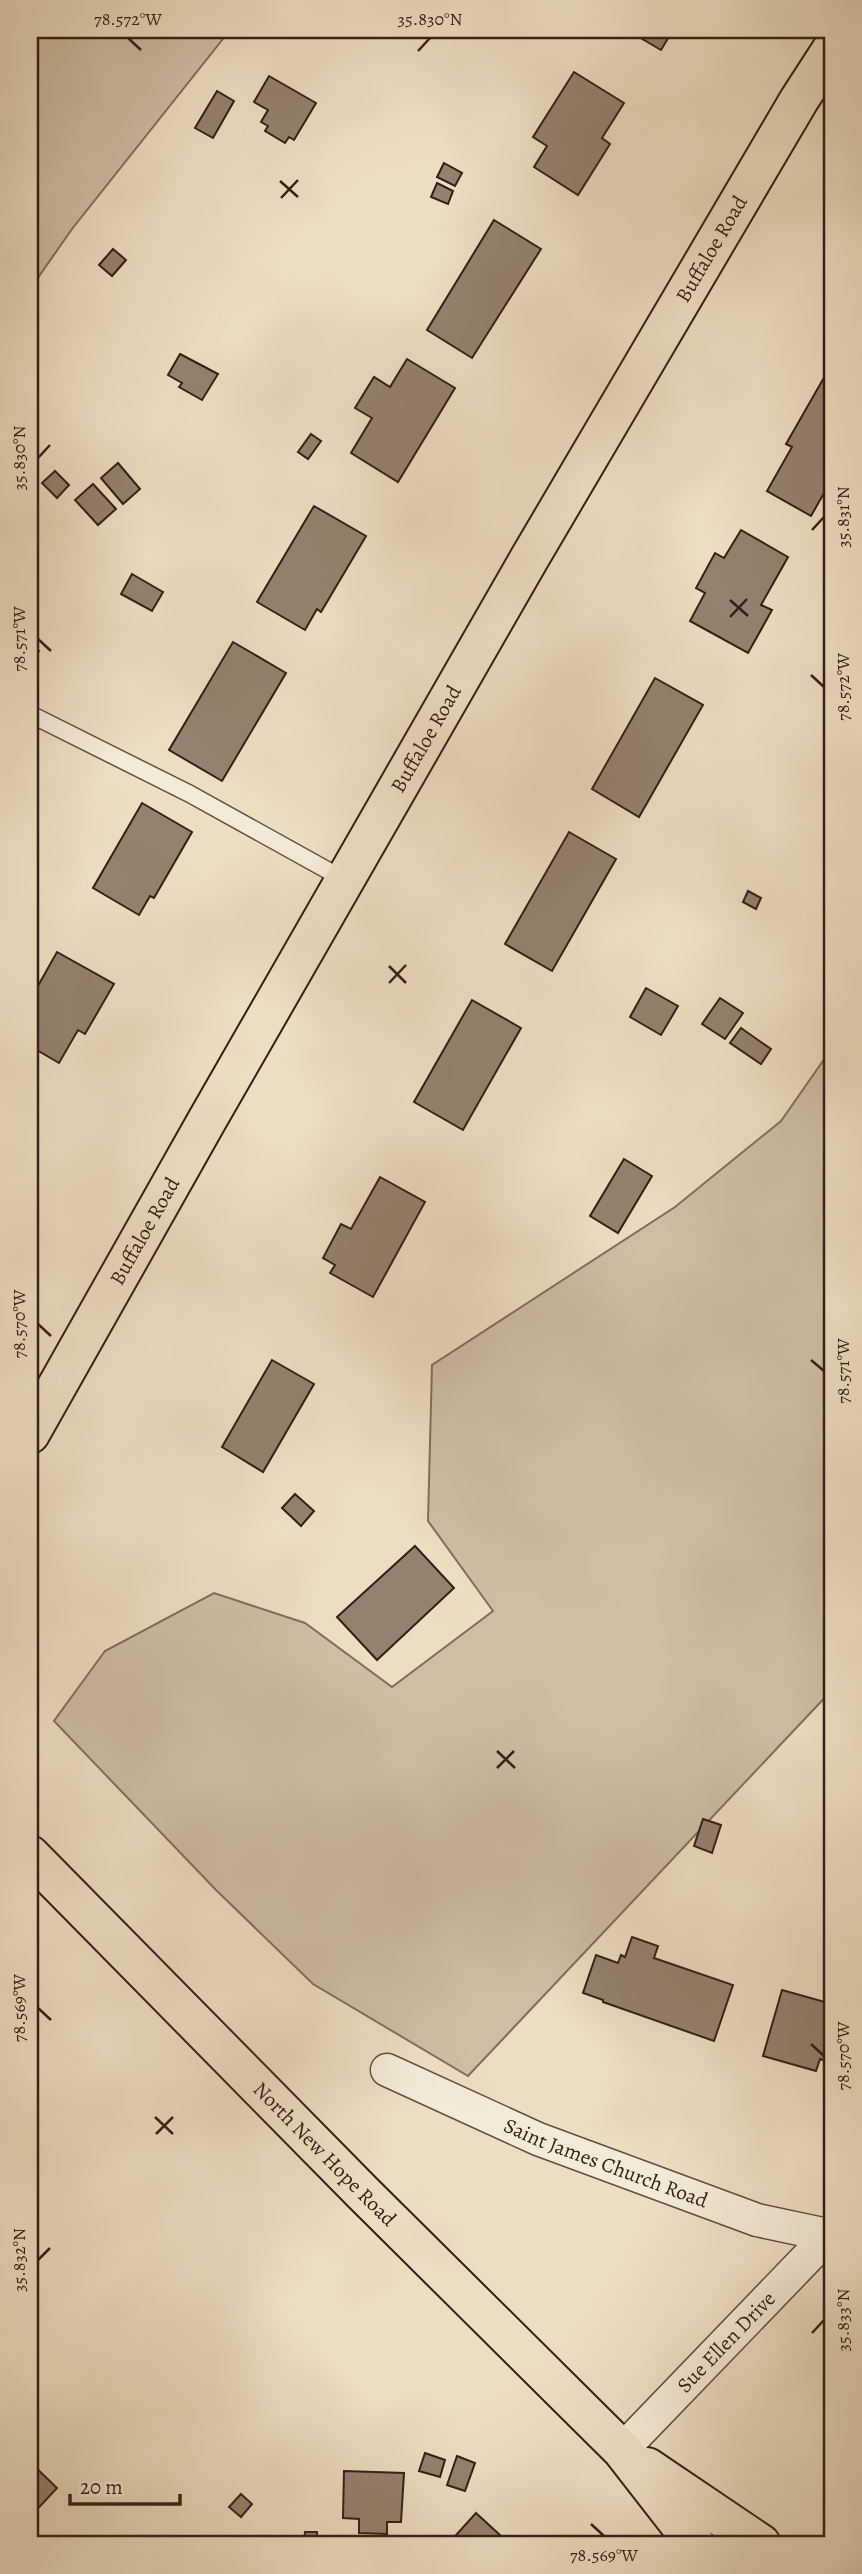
<svg xmlns="http://www.w3.org/2000/svg" width="862" height="2574" font-family="Alegreya,serif">
	<style>
		.green { fill: #cdbea4; stroke: #806e5e; stroke-width: 2 }
		.building { fill: #93826f; stroke: #331f17; stroke-width: 2 }
		.lines { fill: none; stroke-linecap: round; stroke-linejoin: round }
		.lane-casing { stroke: #614f42; stroke-width: 19 }
		.street-casing { stroke: #614f42; stroke-width: 35 }
		.primary-casing { stroke: #331f17; stroke-width: 42 }
		.lane { stroke: #f3ead7; stroke-width: 16 }
		.street { stroke: #f3ead7; stroke-width: 32 }
		.primary { stroke: #ecdec1; stroke-width: 38 }
		.ticks { fill: none; stroke: #331f17; stroke-width: 2.5 }
		.labels { text-anchor: middle; dominant-baseline: central; stroke-width: 5; stroke-linejoin: round; paint-order: stroke }
		.street-label { font-size: 21px; fill: #331f17; stroke: #f3ead7 }
		.neatline { fill: none; stroke: #331f17; stroke-width: 2.5 }
		.ticks-label { font-size: 18px; text-anchor: middle; fill: #331f17 }
	</style>
	<rect width="100%" height="100%" fill="#ecdec1"/>
	<filter id="stains"><feTurbulence type="fractalNoise" baseFrequency=".00286" numOctaves="4"/><feColorMatrix values="0 0 0 0 .2 0 0 0 0 .09 0 0 0 0 .02 0 0 0 .5 -.17"/></filter>
	<radialGradient id="worn" r=".72"><stop offset=".6" stop-color="#630" stop-opacity="0"/><stop offset="1" stop-color="#630" stop-opacity=".3"/></radialGradient>
	<g class="green">
		<path d="M30,30h200l-158,199 -42,60z"/>
		<path d="M832,1048v642l-364,386 -155,-92 -97,-94 -162,-169 51,-70 109,-58 91,30 87,64 101,-76 -65,-90 4,-156 243,-158 106,-86z"/>
	</g>
	<g class="building">
		<path d="M627,30h46l-12,20z"/>
		<path d="M574,72l50,31 -22,35 8,6 -32,51 -44,-28 13,-21 -14,-9z"/>
		<path d="M269,76l47,27 -22,37 -5,-3 -4,6 -20,-12 3,-5 -7,-4 7,-12 -14,-8z"/>
		<path d="M217,91l17,10 -21,37 -18,-10z"/>
		<path d="M444,163l18,10 -7,13 -18,-9z"/>
		<path d="M437,183l16,8 -5,13 -17,-7z"/>
		<path d="M494,220l47,29 -69,109 -45,-28z"/>
		<path d="M113,249l13,11 -14,16 -13,-11z"/>
		<path d="M180,354l38,20 -16,26 -23,-13 3,-4 -14,-8z"/>
		<path d="M407,359l48,29 -57,94 -47,-29 21,-35 -17,-10 19,-31 16,10z"/>
		<path d="M826,374l6,3v102l-21,37 -44,-25 25,-44 -6,-3z"/>
		<path d="M311,434l10,7 -13,18 -10,-7z"/>
		<path d="M118,463l22,26 -17,15 -22,-26z"/>
		<path d="M55,471l14,14 -12,13 -15,-15z"/>
		<path d="M93,484l23,25 -18,16 -23,-25z"/>
		<path d="M314,506l52,30 -45,76 -4,-3 -12,21 -48,-28z"/>
		<path d="M741,530l47,27 -27,48 11,5 -24,43 -58,-32 15,-28 -9,-5 19,-35 9,5z"/>
		<path d="M132,574l31,18 -11,19 -31,-17z"/>
		<path d="M233,642l53,31 -64,108 -53,-31z"/>
		<path d="M30,646l9,5 -9,16z"/>
		<path d="M655,678l48,27 -64,112 -47,-28z"/>
		<path d="M142,803l50,29 -38,66 -4,-2 -11,19 -46,-27z"/>
		<path d="M569,832l47,27 -64,112 -47,-27z"/>
		<path d="M748,891l13,7 -5,11 -13,-7z"/>
		<path d="M57,952l57,32 -29,50 -7,-4 -19,33 -29,-17v-46z"/>
		<path d="M646,988l32,18 -17,29 -31,-18z"/>
		<path d="M720,998l23,15 -18,26 -23,-15z"/>
		<path d="M472,1000l49,28 -58,102 -49,-28z"/>
		<path d="M741,1028l30,21 -10,15 -31,-21z"/>
		<path d="M624,1159l28,17 -34,57 -28,-17z"/>
		<path d="M380,1177l45,25 -52,95 -43,-24 5,-8 -12,-7 18,-34 10,5z"/>
		<path d="M272,1360l42,24 -51,88 -41,-25z"/>
		<path d="M295,1494l19,17 -13,15 -19,-18z"/>
		<path d="M415,1546l39,42 -77,72 -40,-43z"/>
		<path d="M703,1819l18,6 -9,28 -18,-7z"/>
		<path d="M632,1937l26,9 -4,12 79,27 -19,56 -111,-39v-2l-20,-7 13,-38 22,8 3,-8 4,2z"/>
		<path d="M782,1990l50,14v59l-12,-4 -4,12 -53,-15z"/>
		<path d="M425,2453l20,7 -5,17 -21,-6z"/>
		<path d="M457,2456l18,7 -10,28 -18,-6z"/>
		<path d="M30,2462l27,26 -27,29z"/>
		<path d="M344,2471l60,2 -3,49h-14v12l-28,-1v-14l-16,-1z"/>
		<path d="M241,2494l11,10 -11,13 -12,-10z"/>
		<path d="M476,2513l25,23 8,8h-61z"/>
		<path d="M305,2532h12v12h-59l1,-4 45,2z"/>
	</g>
	<g class="lines">
		<g class="lane-casing">
			<path id="lane" d="M36,717l154,77 155,86"/>
		</g>
		<g class="street-casing">
			<g id="street">
				<path id="s1" d="M387,2070l151,69 219,81 75,16"/>
				<path id="s2" d="M622,2450l210,-218"/>
			</g>
		</g>
		<g class="primary-casing">
			<g id="primary">
				<path id="s3" d="M30,1434l176,-312 323,-563 270,-459 33,-51"/>
				<path id="s4" d="M30,1855l333,338 259,257 73,94"/>
				<path d="M647,2467l114,77"/>
			</g>
		</g>
		<use href="#lane" class="lane"/>
		<use href="#street" class="street"/>
		<use href="#primary" class="primary"/>
	</g>
	<path class="ticks" d="M128,38l13,12M418,51l12,-13M280,181l18,16M281,198l17,-18M38,458l12,-13M812,530l12,-13M730,600l18,16M730,617l17,-18M38,639l13,12M811,675l13,12M389,966l17,17M389,983l17,-18M38,1324l13,12M811,1360l13,11M497,1751l18,17M497,1768l17,-17M38,2008l13,12M811,2044l13,12M155,2117l18,17M156,2134l17,-17M38,2260l12,-12M812,2333l12,-13M591,2524l13,12"/>
	<g class="labels">
		<g class="street-label">
			<text stroke="none"><textPath href="#s3" startOffset="1367">Buffaloe Road</textPath></text>
			<text stroke="none"><textPath href="#s3" startOffset="800">Buffaloe Road</textPath></text>
			<text stroke="none"><textPath href="#s3" startOffset="233">Buffaloe Road</textPath></text>
			<text stroke="none"><textPath href="#s4" startOffset="420">North New Hope Road</textPath></text>
			<text stroke="none"><textPath href="#s1" startOffset="238">Saint James Church Road</textPath></text>
			<text stroke="none"><textPath href="#s2" startOffset="150">Sue Ellen Drive</textPath></text>
		</g>
	</g>
	<rect width="862" height="2574" fill="none" stroke="#ecdec1" stroke-width="77"/>
	<path d="M70 2494v10h110v-10" fill="none" stroke="#331f17" stroke-width="3.5"/>
	<text x="80" y="2494" font-size="21" fill="#331f17" stroke="#f3ead7" stroke-width="5" paint-order="stroke">20 m</text>
	<rect x="38" y="38" width="786" height="2498" class="neatline"/>
	<g class="ticks-label">
		<text x="128" y="25">78.572°W</text>
		<text x="430" y="25">35.830°N</text>
		<text transform="translate(19 458) rotate(-90)" y="6">35.830°N</text>
		<text transform="translate(843 517) rotate(-90)" y="6">35.831°N</text>
		<text transform="translate(19 639) rotate(-90)" y="6">78.571°W</text>
		<text transform="translate(843 687) rotate(-90)" y="6">78.572°W</text>
		<text transform="translate(19 1324) rotate(-90)" y="6">78.570°W</text>
		<text transform="translate(843 1371) rotate(-90)" y="6">78.571°W</text>
		<text transform="translate(19 2008) rotate(-90)" y="6">78.569°W</text>
		<text transform="translate(843 2056) rotate(-90)" y="6">78.570°W</text>
		<text transform="translate(19 2260) rotate(-90)" y="6">35.832°N</text>
		<text transform="translate(843 2320) rotate(-90)" y="6">35.833°N</text>
		<text x="604" y="2561">78.569°W</text>
	</g>
	<rect width="100%" height="100%" filter="url(#stains)"/>
	<rect width="100%" height="100%" fill="url(#worn)"/>
</svg>
